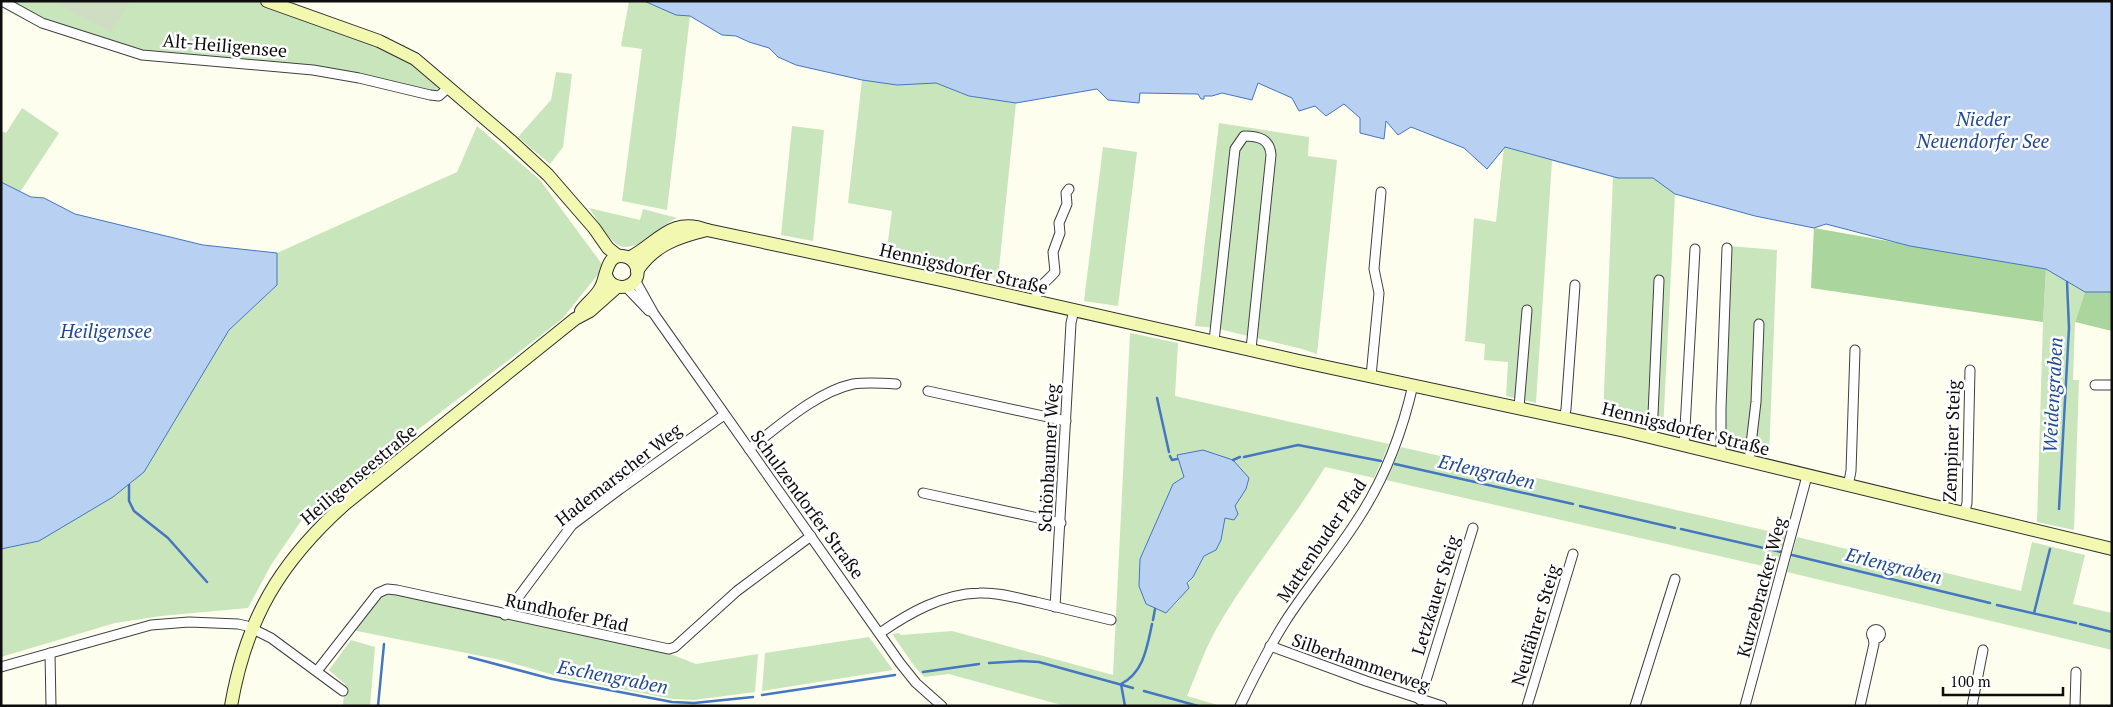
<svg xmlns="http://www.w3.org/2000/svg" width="2113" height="707" font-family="'PT Serif',serif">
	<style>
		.green { fill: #c9e5bb; fill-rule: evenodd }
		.forest { fill: #aad59c }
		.cemetery { fill: #cfdec2 }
		.water { fill: #b8d0f1; stroke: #4476c2 }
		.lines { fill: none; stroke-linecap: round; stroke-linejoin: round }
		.stream { stroke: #4476c2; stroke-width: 2.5 }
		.minor-casing { stroke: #404040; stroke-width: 11 }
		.secondary-casing { stroke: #2f2f2f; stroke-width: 14 }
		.minor { stroke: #fff; stroke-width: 9 }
		.secondary { stroke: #f2f8af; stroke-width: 12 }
		.labels { text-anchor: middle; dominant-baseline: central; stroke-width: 5; stroke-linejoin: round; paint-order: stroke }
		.street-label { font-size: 18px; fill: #0d0d0d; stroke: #fff }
		.water-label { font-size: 19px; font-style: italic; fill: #214a95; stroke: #fff }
	</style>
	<rect width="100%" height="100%" fill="#fefeef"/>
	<g class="green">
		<path d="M6,1h251l116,43 44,22 22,20 -3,7 -55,-13 -243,-28 -91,-28z"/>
		<path d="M629,1h15l8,4 76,13 2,18 -7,-1 -33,-19 -23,194 -45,-9 20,-152 -21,-3z"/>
		<path d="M556,72l16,2 -9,73 -13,17 -32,-27 33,-37z"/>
		<path d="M862,80l35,5 39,-2 33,13 47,7 -18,175 -60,-8 -52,-14 6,-45 -44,-8z"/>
		<path d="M22,108l37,25 -39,59 -19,-10v-51l5,2z"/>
		<path d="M1219,123l90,14 -1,19 29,4 -20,194 -15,-5 -87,-21 -20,-2z"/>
		<path d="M477,126l63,54 64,87 -42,52 -259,199 -32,47 -23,43 -87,8 -46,7 -114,34v-108l38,-8 105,-69 85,-142 48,-45v-32l180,-81z"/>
		<path d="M792,126l32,4 -11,111 -32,-6z"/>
		<path d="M1103,147l34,5 -19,154 -34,-5z"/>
		<path d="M1504,147l36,10h24l46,19 -58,-15 -16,242 -30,-7 2,-34 -24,-2 1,-16 -20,-3 9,-123 22,4z"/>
		<path d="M1623,165l130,50 -78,-21 -12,237 -60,-14 10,-240 5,1z"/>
		<path d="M589,208l51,12 3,-11 34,9c-18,7 -45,42 -63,24 -10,-9 -17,-23 -25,-34z"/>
		<path d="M1729,246l48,4 -8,207 -48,-12z"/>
		<path d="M2046,269l39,23 -10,30 -2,58h6l-5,150 -37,-8 6,-200z"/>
		<path d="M1130,333l48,10 -3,53 214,48 -15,34 -49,-11c-33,55 -75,104 -107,159 -13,22 -21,47 -31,70l34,10h-156l-116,-32 -25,3 -9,-10 -23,-33 7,-1 2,2 51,-4 161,44zM1177,455l62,45 -14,18 -4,22 -17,16 -25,44 -13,13 -20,-9 -6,-45 33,-75 11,-7z"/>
		<path d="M1401,447l385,88 -10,34 -390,-89z"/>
		<path d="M1797,537l224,54 11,-49 53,13 -12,49 39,9v37l-325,-78z"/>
		<path d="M391,593l272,58 33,13 62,-10 -3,38 -61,8 -22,-1 -111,-22 -60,-17 -144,-29 -3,-2 24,-31z"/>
		<path d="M869,637l24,33 -131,21 3,-38z"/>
		<path d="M351,640l24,7 -5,59h-27l2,-22 -16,-14z"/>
	</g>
	<g class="forest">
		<path d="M1814,228l232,41 -3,53 -232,-34z"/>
		<path d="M2085,292h27v39l-37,-9z"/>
	</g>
	<path class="cemetery" d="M61,1h69l-18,31 -53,-27z"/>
	<g class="water">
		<path d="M644,1h1468v291h-27l-39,-23 -136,-23 -84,-22 -12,4 -59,-12 -80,-22 -22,-16h-35l-113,-31 -18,22 -23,-21 -53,-21 -13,8 -12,-14 -2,18 -24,-6v-15l-16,-14 -18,12 -11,-10 -16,5 -7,-13 -34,-15 -6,17 -30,-7 -10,3h-8v3h-3l-3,-5 -58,-1 -1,10 -31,-3 -11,-11 -81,14 -47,-7 -33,-13 -39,2 -35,-5 -66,-15 -18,-8 -9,-9 -20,-6 -13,-6 -14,-1 -32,-19 -14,-1z"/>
		<path d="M1,182l30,15 13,1 31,16 128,31 74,8v32l-48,45 -85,142 -31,25 -74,44 -38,8z"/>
		<path d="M1203,450l30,10 16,18 -3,11 -11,17 3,8 -4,6 -9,-2 -4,22 -5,10 -12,6 -11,21 -6,6 2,5 -23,25 -20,-9 -7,-18 1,-27 33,-75 11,-7 -7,-22z"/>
	</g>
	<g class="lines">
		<g class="stream">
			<path d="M1157,398l12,54"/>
			<path d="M1170,456l2,4 5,-1"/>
			<path d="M1244,457l54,-12 83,16"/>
			<path d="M1233,460l7,-3"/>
			<path d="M1395,464l178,40"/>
			<path d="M129,485v16l5,10 34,27 39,44"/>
			<path d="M1580,506l95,22"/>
			<path d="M2059,509l10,-181 -2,-46"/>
			<path d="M1681,529l100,23"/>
			<path d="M1792,555l198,48"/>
			<path d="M1997,605l79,18"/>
			<path d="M2034,613l16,-64"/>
			<path d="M1153,620l2,-11"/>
			<path d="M2080,624l32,8"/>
			<path d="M469,657l83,22 120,23 22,1 59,-6"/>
			<path d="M989,663l32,-2 18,1 94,26"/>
			<path d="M923,672l56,-8"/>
			<path d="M1144,691l54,15"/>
			<path d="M762,695l133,-20"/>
			<path d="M378,706l6,-62"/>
			<path d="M1125,706l-4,-22c23,-12 26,-37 31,-60"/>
		</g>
		<g class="minor-casing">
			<g id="minor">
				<path d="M2,1l40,22 100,32 171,15 46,8 71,17 9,1 10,-9"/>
				<path d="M635,280l19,34 246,349 16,20 26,23"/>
				<path d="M626,287l23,24"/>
				<path d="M1035,302c3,-18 10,-18 20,-30l-2,-20 7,-19 -1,-10 8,-19 -1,-11 3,-4"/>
				<path d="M1214,341l21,-192 9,-13c15,0 26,3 27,19l-20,194"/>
				<path d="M1371,376l8,-83 -5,-24 7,-77"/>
				<path d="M2095,385h17"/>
				<path d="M928,391l138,30"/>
				<path d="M1519,407l8,-97"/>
				<path d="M1564,418l2,-9 9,-124"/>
				<path d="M1652,437l7,-157"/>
				<path d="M1684,446l11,-197"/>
				<path d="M749,449c29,-22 67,-57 104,-65 14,-2 29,-1 43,0"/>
				<path d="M1721,455v-47l6,-160"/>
				<path d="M1749,461l7,-59 3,-78"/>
				<path d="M1848,486l3,-15 4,-121"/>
				<path d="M923,493l138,30"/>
				<path d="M1964,514l3,-11 3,-133"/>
				<path d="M1055,607l16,-284 3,-13"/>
				<path d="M505,615l67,-90 48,-36 104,-74"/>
				<circle cx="1876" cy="634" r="4.5"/>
				<path d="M880,633c29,-20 62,-39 99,-40 19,-1 38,5 57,9 25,6 50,12 75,18"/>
				<path d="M1270,646l96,35 76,25"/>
				<path d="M50,653l1,53"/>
				<path d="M1,667l150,-42 38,-3 49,2 9,2 24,12 72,53"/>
				<path d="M317,671l61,-78 9,-4 10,1 272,59 6,-2 62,-56 74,-55"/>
				<path d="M1420,700l53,-172"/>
				<path d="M1240,706c14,-29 28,-57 45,-84 23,-36 51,-68 73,-103 27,-41 44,-86 55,-134"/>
				<path d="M1527,706l46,-152"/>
				<path d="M1635,706l40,-127"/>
				<path d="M1745,706l62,-230"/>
				<path d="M1860,706l14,-62 -1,-7"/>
				<path d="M1972,706l11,-56"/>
				<path d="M2075,706l1,-34"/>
			</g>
		</g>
		<g class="secondary-casing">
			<g id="secondary">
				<path d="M267,1l112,40 36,18 95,81 38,35 46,53 14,20 10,8"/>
				<path d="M629,258c29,-15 42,-42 78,-28l234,50 358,81 326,70 487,118"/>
				<path d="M637,271c17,-26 41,-34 70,-41"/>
				<path d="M581,311c6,-8 16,-15 20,-24 6,-11 5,-37 26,-30 5,2 8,6 10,11 5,20 -25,27 -31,7"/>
				<path d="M231,706c15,-87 49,-144 114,-202l230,-185 15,-8 27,-24"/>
			</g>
		</g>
		<use href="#minor" class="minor"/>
		<use href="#secondary" class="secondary"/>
	</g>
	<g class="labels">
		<g class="street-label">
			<text transform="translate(225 45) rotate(5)">Alt-Heiligensee</text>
			<text transform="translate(964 268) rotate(13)">Hennigsdorfer Straße</text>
			<text transform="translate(1686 428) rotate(14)">Hennigsdorfer Straße</text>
			<text transform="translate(1951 441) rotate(-88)">Zempiner Steig</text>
			<text transform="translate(1048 458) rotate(-87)">Schönbaumer Weg</text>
			<text transform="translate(358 474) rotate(-40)">Heiligenseestraße</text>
			<text transform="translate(618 474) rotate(-38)">Hademarscher Weg</text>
			<text transform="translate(808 504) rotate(54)">Schulzendorfer Straße</text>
			<text transform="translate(1321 540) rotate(-56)">Mattenbuder Pfad</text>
			<text transform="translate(1761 587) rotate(-75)">Kurzebracker Weg</text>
			<text transform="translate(1435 595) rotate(-73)">Letzkauer Steig</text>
			<text transform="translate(567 612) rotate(12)">Rundhofer Pfad</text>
			<text transform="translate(1535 625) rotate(-73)">Neufährer Steig</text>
			<text transform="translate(1361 662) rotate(19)">Silberhammerweg</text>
		</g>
		<g class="water-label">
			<text x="1983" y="118">Nieder<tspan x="1983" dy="22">Neuendorfer See</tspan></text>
			<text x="106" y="330">Heiligensee</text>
			<text transform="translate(2052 395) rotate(-87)">Weidengraben</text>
			<text transform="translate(1487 471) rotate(13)">Erlengraben</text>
			<text transform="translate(1894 565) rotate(14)">Erlengraben</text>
			<text transform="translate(613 676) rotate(11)">Eschengraben</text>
		</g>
	</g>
	<rect width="2113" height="707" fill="none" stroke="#0d0d0d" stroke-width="5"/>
	<path d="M1943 687v8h120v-8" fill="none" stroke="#0d0d0d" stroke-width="2.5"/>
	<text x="1950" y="687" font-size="15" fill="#0d0d0d" stroke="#ffffff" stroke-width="4" paint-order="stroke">100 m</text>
</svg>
